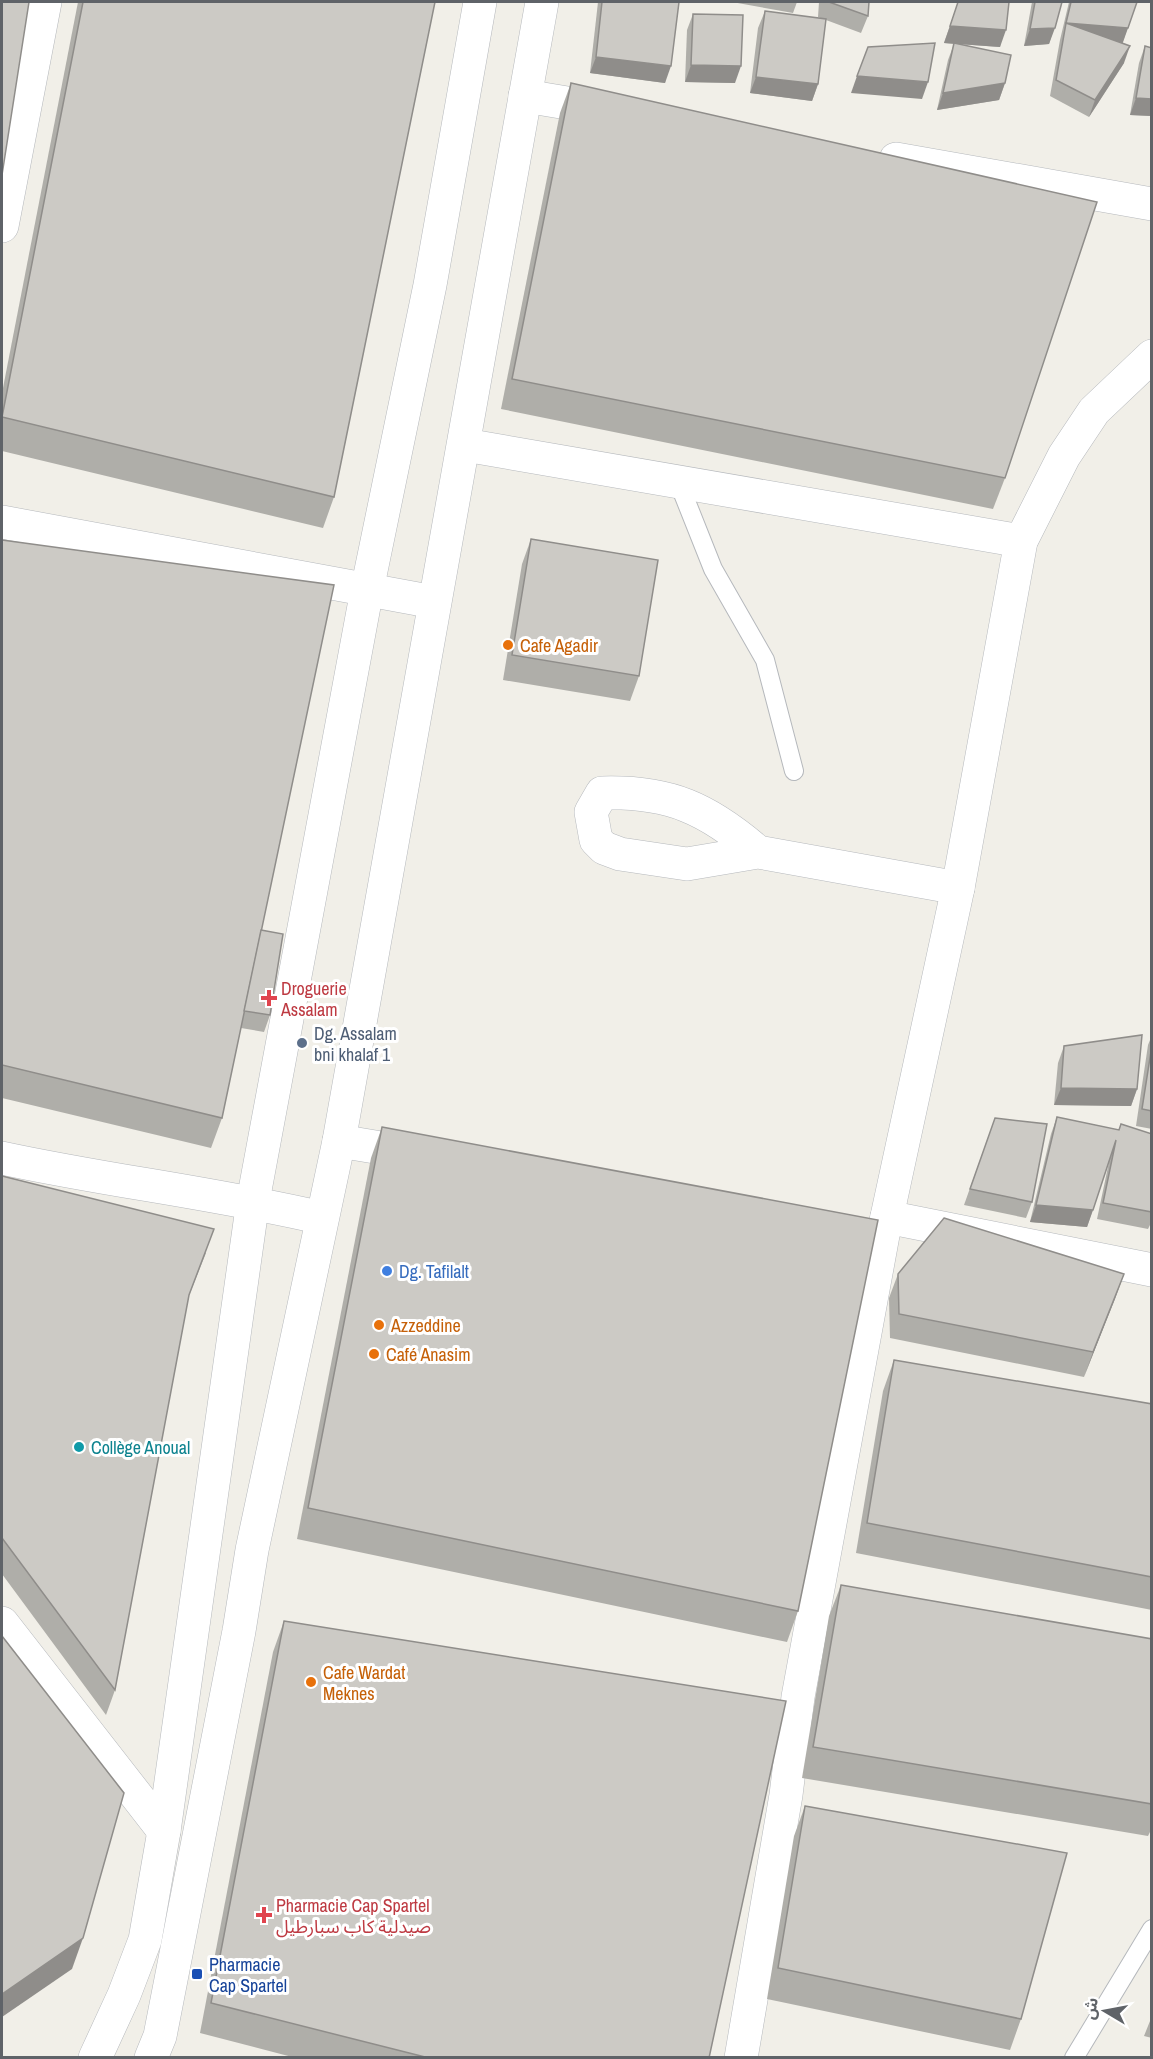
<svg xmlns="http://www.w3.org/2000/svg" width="1153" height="2059" font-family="'Archivo Narrow','Noto Sans Arabic',sans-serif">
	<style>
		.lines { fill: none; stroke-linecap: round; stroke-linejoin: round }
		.service-casing { stroke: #b5b8bc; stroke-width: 20 }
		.minor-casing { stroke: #b5b8bc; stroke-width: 34 }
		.service { stroke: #fff; stroke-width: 18 }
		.minor { stroke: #fff; stroke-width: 33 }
		.wall { fill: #afaea9 }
		.shaded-wall { fill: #8f8d8a }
		.building { fill: #cccac5; stroke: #8f8d8a; stroke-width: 1.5 }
		.food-dot { fill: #e8710a; stroke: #fff; stroke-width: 2 }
		.health-dot { fill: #e0444e; stroke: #fff; stroke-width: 2 }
		.service-dot { fill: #5c6f8a; stroke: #fff; stroke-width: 2 }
		.shop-dot { fill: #3f7fe0; stroke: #fff; stroke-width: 2 }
		.culture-dot { fill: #0f9aa8; stroke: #fff; stroke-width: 2 }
		.transit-dot { fill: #1a4fb4; stroke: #fff; stroke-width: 2 }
		.labels { text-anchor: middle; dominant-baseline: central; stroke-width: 6; stroke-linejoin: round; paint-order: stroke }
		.food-label { font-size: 18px; fill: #c56008; stroke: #fff; text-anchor: start }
		.health-label { font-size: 18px; fill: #be3a42; stroke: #fff; text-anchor: start }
		.service-label { font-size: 18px; fill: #4e5e75; stroke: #fff; text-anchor: start }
		.shop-label { font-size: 18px; fill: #366cbe; stroke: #fff; text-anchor: start }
		.culture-label { font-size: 18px; fill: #0d838f; stroke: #fff; text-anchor: start }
		.transit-label { font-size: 18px; fill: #164399; stroke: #fff; text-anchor: start }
	</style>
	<rect width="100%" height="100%" fill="#f1efe8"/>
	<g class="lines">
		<g class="service-casing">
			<g id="service">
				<path d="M678,481l35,88 52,91 29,111"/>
				<path d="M1074,2058l78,-129"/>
			</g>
		</g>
		<g class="minor-casing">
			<g id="minor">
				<path d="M525,96l84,14"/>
				<path d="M896,159l256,45"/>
				<path d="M2,226l43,-224"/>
				<path d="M465,445l556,96"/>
				<path d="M2,522l432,80"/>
				<path d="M758,852c-50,-43 -88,-61 -156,-59l-11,19 5,28 8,8 16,6 67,10 71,-12 200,36"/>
				<path d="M339,1141l78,13"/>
				<path d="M2,1158c106,23 214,35 320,60"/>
				<path d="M887,1217l265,53"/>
				<path d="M2,1623l162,208"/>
				<path d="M95,2058l29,-63 21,-55 19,-109 89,-630 114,-611 63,-305 50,-283"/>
				<path d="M151,2058l9,-22 79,-405 13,-81 87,-409 203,-1139"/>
				<path d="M741,2058l45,-263 12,-98 85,-462 75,-347 63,-347 43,-85 30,-45 58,-55"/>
			</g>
		</g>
		<use href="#service" class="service"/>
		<use href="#minor" class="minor"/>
	</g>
	<g class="wall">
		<path d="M78,2h357l-101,495 -11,31 -321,-77v-58z"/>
		<path d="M598,2h81l-14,81 -75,-10z"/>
		<path d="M732,2h65l-4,11z"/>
		<path d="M819,2h50l-1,14 -7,17 -35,-13 -8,64 -6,17 -62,-8 8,-65 7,-17 58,8 -5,-2z"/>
		<path d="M958,2h51l-9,45 -41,-3 46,39 -6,17 -62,10 11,-50 6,-16 -10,-1z"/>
		<path d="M1032,2h30l-13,42 -25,2z"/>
		<path d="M1069,2h68l-15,42 2,19 -35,54 -39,-21 10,-56z"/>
		<path d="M693,14l42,69 -50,-1 2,-52z"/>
		<path d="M1145,46l7,2v68l-22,-1 9,-52z"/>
		<path d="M571,83l434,395 -12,31 -492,-100 59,-296z"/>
		<path d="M531,539l108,137 -9,25 -127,-21 19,-116z"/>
		<path d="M2,540l259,390 9,85 -6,17 -23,-4 -19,90 -11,30 -209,-50z"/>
		<path d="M1152,1035v94l-16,-3 12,-81z"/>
		<path d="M1064,1046l73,43 -6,17 -77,-1 4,-42z"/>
		<path d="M1057,1117l62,13 33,4v87l-4,8 -51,-10 12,-57 -22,65 -57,-5 21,-88z"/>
		<path d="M995,1118l37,84 -6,16 -62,-13z"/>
		<path d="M382,1127l416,484 -11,31 -490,-103 74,-381z"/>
		<path d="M2,1176l204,77 -18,45 -73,392 -9,25 -104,-141z"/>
		<path d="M898,1274h226l-40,103 -194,-39 -1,-40z"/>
		<path d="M894,1360l258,44v206l-296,-57 27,-162z"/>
		<path d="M841,1585l311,54v189l-4,8 -346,-58 27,-162z"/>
		<path d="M284,1621l425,437h-413l-96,-25 73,-381z"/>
		<path d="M805,1806l216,213 -11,31 -243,-51 27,-163z"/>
		<path d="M1152,2016v22l-8,-2z"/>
	</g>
	<g class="shaded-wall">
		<path d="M1066,23l62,5 -6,17z"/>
		<path d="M950,26l56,4 -6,17 -56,-4z"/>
		<path d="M1055,28l-6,16 -25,2 6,-17z"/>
		<path d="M1130,46l-6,17 -35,54 6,-17z"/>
		<path d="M596,57l75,9 -6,17 -75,-10z"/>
		<path d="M691,65l50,1 -6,17 -50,-1z"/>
		<path d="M857,76l71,6 -6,17 -71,-6z"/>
		<path d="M756,77l62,7 -6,17 -62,-8z"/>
		<path d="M1005,83l-6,17 -62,10 6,-17z"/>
		<path d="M1136,98l16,1v17l-22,-1z"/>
		<path d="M1061,1088l76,1 -6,17 -77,-1z"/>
		<path d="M1036,1205l57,5 -6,17 -57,-5z"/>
		<path d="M1124,1274l-9,25 -31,78 9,-25z"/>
		<path d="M83,1938l-11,31 -70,48v-23z"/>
	</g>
	<g class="building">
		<path d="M2,2h27l-27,173z"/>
		<path d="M83,2h352l-101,495 -332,-80z"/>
		<path d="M602,2h77l-8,64 -75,-9z"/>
		<path d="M829,2h40l-1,14z"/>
		<path d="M958,2h51l-3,28 -56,-4z"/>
		<path d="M1035,2h27l-7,26 -25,1z"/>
		<path d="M1071,2h66l-9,26 -62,-5z"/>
		<path d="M765,11l61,8 -8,65 -62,-7z"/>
		<path d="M693,14l50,1 -2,51 -50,-1z"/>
		<path d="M1066,23l64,23 -35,54 -39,-20z"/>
		<path d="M935,43l-7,39 -71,-6 11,-29z"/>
		<path d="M954,43l57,12 -6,28 -62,10z"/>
		<path d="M1145,46l7,2v51l-16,-1z"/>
		<path d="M571,83l526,119 -92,276 -493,-99z"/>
		<path d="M531,539l127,21 -19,116 -127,-21z"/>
		<path d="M2,540l332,45 -112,533 -220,-53z"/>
		<path d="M261,930l22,4 -13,81 -26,-4z"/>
		<path d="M1142,1035l-5,54 -76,-1 3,-42z"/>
		<path d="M1152,1045v66l-10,-2z"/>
		<path d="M1057,1117l62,13 2,-6 31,10v78l-49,-9 13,-63 -23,70 -57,-5z"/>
		<path d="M995,1118l52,6 -15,78 -62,-13z"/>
		<path d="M382,1127l496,93 -80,391 -490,-103z"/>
		<path d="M2,1176l212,53 -25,66 -74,395 -113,-152z"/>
		<path d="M944,1218l180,56 -31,78 -194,-38 -1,-40z"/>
		<path d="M894,1360l258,44v173l-285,-54z"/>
		<path d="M841,1585l311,54v165l-339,-57z"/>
		<path d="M284,1621l502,80 -77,357h-280l-218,-55z"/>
		<path d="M2,1636l122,157 -41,145 -81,56z"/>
		<path d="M805,1806l262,47 -46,166 -243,-51z"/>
	</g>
	<g class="food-dot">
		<circle cx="508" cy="645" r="6"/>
		<circle cx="379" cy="1325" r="6"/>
		<circle cx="374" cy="1354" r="6"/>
		<circle cx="311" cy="1682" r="6"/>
	</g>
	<g class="health-dot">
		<path d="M266 989h6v6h6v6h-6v6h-6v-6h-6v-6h6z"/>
		<path d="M261 1906h6v6h6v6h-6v6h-6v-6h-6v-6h6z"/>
	</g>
	<circle class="service-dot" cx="302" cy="1043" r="6"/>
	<circle class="shop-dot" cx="387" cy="1271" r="6"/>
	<circle class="culture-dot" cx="79" cy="1447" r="6"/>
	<rect class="transit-dot" x="191" y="1968" width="12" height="12" rx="3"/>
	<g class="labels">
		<g class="food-label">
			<text x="520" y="645">Cafe Agadir</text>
			<text x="391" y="1325">Azzeddine</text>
			<text x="386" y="1354">Café Anasim</text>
			<text x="323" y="1672">Cafe Wardat<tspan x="323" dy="21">Meknes</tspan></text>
		</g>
		<g class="health-label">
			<text x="281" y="988">Droguerie<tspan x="281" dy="21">Assalam</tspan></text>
			<text x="276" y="1905">Pharmacie Cap Spartel<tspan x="276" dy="21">صيدلية كاب سبارطيل</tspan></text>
		</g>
		<g class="service-label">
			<text x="314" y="1033">Dg. Assalam<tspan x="314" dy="21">bni khalaf 1</tspan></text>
		</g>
		<g class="shop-label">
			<text x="399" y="1271">Dg. Tafilalt</text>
		</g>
		<g class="culture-label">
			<text x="91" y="1447">Collège Anoual</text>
		</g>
		<g class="transit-label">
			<text x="209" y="1964">Pharmacie<tspan x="209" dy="21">Cap Spartel</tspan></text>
		</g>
	</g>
	<rect width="1153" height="2059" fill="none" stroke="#5f6368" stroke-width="6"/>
	<g transform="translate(1105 2011) rotate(280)" stroke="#ffffff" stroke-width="4.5" paint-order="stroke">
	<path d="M0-4.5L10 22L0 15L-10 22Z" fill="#5f6368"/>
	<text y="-9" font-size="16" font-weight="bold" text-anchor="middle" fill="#5f6368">ش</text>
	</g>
</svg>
